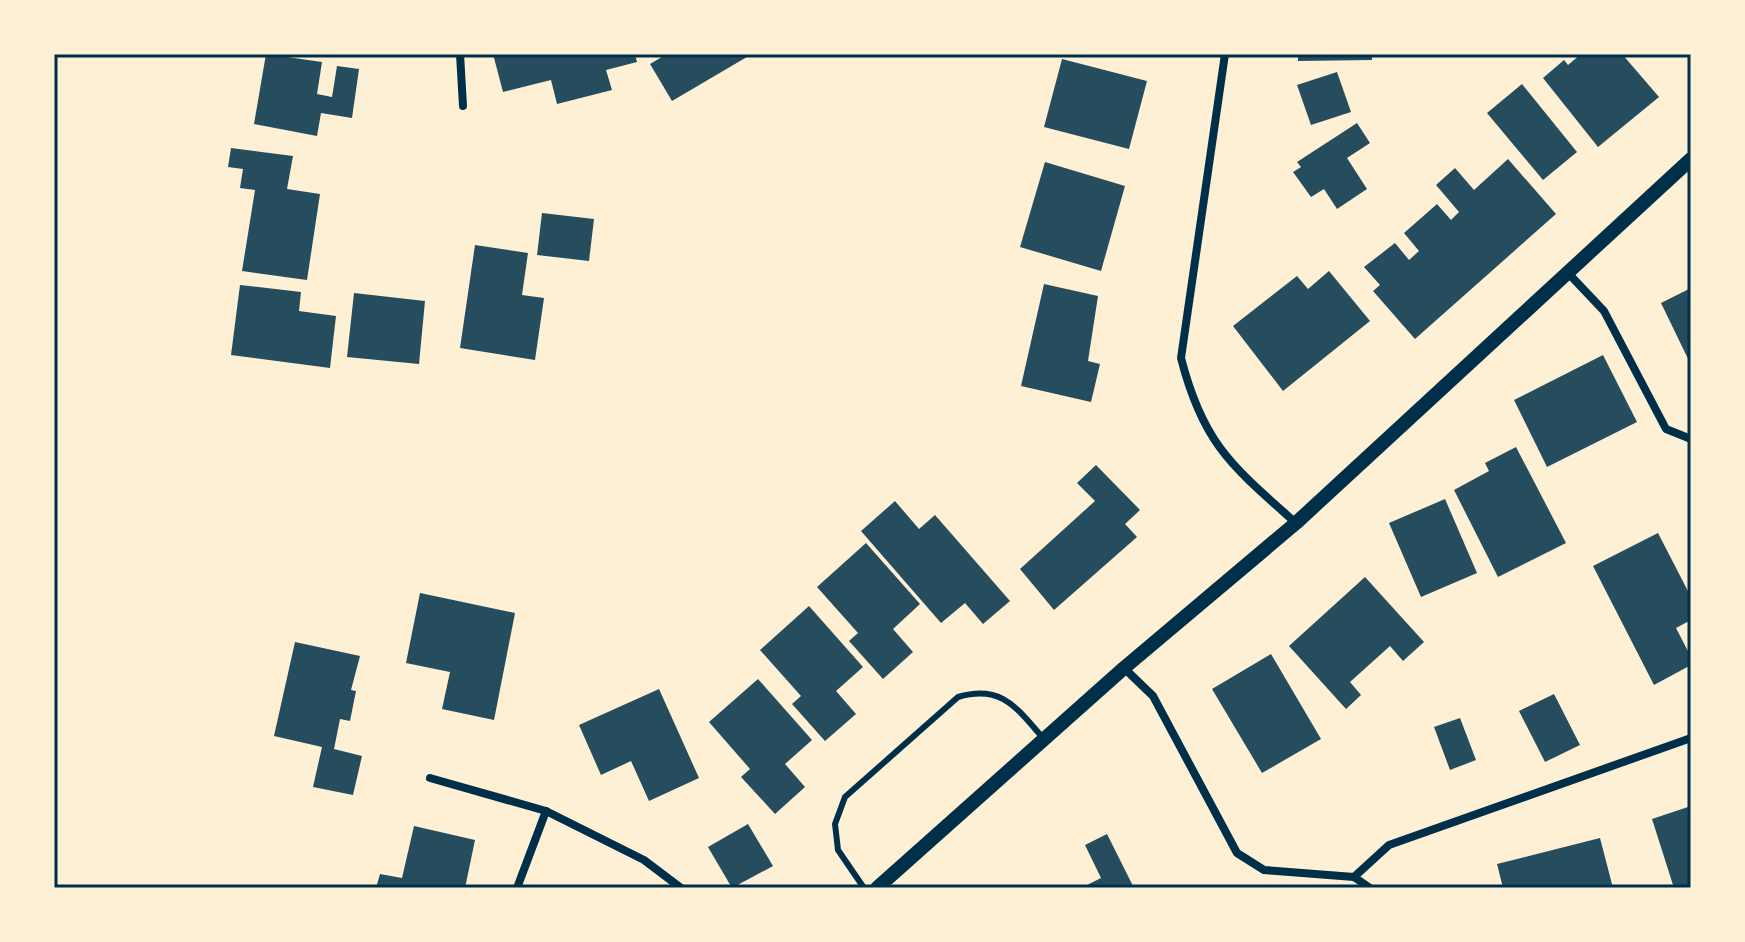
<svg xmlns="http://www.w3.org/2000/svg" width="1745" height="942" font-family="'Work Sans',sans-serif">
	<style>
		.building { fill: #264d5e }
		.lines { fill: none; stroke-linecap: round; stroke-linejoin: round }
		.service { stroke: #003049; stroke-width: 6 }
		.minor { stroke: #003049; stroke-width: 8 }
		.tertiary { stroke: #003049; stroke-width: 14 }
		.neatline { fill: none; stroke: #003049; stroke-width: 3 }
	</style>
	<rect width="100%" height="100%" fill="#fdf0d5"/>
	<g class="building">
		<path d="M266,54l56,8 -5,32 15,3 5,-31 22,3 -7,49 -31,-5 -4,23 -63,-12z"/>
		<path d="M493,54h142l2,8 -31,8 6,20 -55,14 -6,-24 -48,12z"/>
		<path d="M667,54h85l-80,47 -22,-37z"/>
		<path d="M1298,54h74v6l-74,1z"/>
		<path d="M1581,54h41l37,43 -61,50 -55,-69 21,-18 4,5z"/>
		<path d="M1062,59l85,22 -18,68 -85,-22z"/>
		<path d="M1337,72l14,40 -40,13 -14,-40z"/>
		<path d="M1522,84l55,68 -34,28 -56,-67z"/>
		<path d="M1357,123l13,20 -23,15 20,31 -30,20 -13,-20 -13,8 -18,-25 8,-5 -4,-5z"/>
		<path d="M231,148l62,8 -6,33 33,5 -13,86 -65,-9 13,-81 -15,-2 3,-19 -15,-2z"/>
		<path d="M1508,159l48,55 -141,125 -42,-48 7,-6 -16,-18 31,-24 14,17 10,-9 -15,-18 33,-29 14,16 8,-8 -23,-27 19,-17 19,22z"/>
		<path d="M1045,162l80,24 -24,85 -81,-24z"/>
		<path d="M542,213l52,6 -5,42 -52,-6z"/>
		<path d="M475,245l53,8 -6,42 22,3 -9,62 -75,-12z"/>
		<path d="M1329,271l41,50 -87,70 -50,-65 64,-50 11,13z"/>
		<path d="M1044,284l54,12 -10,65 12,3 -9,38 -70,-16z"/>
		<path d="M240,285l61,7 -2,19 37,5 -6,52 -99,-13z"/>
		<path d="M1691,288v77l-30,-62z"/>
		<path d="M354,293l71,8 -6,63 -72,-7z"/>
		<path d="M1603,355l34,67 -90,45 -33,-67z"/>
		<path d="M1516,447l50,96 -68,34 -44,-87 35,-19 -4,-8z"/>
		<path d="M1096,465l44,45 -15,14 12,13 -83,73 -34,-41 75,-68 -18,-18z"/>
		<path d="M1445,499l32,74 -56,24 -32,-74z"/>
		<path d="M895,501l24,28 16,-14 75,86 -27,23 -18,-21 -24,20 -80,-92z"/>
		<path d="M1658,533l33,64v23l-15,8 15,29v8l-37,20 -61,-119z"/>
		<path d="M866,543l54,61 -27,25 20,23 -30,27 -34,-38 9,-8 -41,-46z"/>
		<path d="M1365,577l59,65 -21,19 -13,-15 -40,36 11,13 -15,14 -57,-63z"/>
		<path d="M420,593l95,20 -21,107 -52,-11 8,-37 -44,-9z"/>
		<path d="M809,606l54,61 -27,24 20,23 -31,27 -33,-37 9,-8 -41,-46z"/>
		<path d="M295,642l65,14 -9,34 5,1 -6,30 -10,-2 -6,30 28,7 -9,39 -40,-8 9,-40 -48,-11z"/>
		<path d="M1271,654l50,85 -59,34 -50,-84z"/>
		<path d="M758,679l54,61 -27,24 20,23 -30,27 -34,-37 9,-8 -41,-47z"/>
		<path d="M659,689l40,89 -50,23 -18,-40 -30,14 -22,-50z"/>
		<path d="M1554,694l26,51 -35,17 -26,-51z"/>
		<path d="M1460,718l16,42 -26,10 -16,-43z"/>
		<path d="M1691,806v80l-17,2 -22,-69z"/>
		<path d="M748,824l25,42 -41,22 -24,-41z"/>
		<path d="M414,826l61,14 -10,48h-89l4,-14 22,4z"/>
		<path d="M1107,834l27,54h-53l20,-10 -16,-33z"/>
		<path d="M1600,838l13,50h-110l-6,-24z"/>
	</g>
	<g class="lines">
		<path class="service" d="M864,888l-26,-38 -3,-26 10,-27 113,-100c45,-13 59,12 86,42"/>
		<g class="minor">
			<path d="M460,54l3,52"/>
			<path d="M1225,54l-44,304c22,86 51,108 115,165"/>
			<path d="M1569,274l35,37 62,118 25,10"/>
			<path d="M1124,668l29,28 84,157 27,17 90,7 16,11"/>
			<path d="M430,778l116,33 98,49 37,28"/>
			<path d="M1354,877l35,-32 302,-107"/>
			<path d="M517,888l29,-77"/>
		</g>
		<path class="tertiary" d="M877,888l247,-220 172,-145 395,-364"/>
	</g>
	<rect width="1745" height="942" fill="none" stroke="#fdf0d5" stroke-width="112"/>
	<rect x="56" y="56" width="1633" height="830" class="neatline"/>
</svg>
